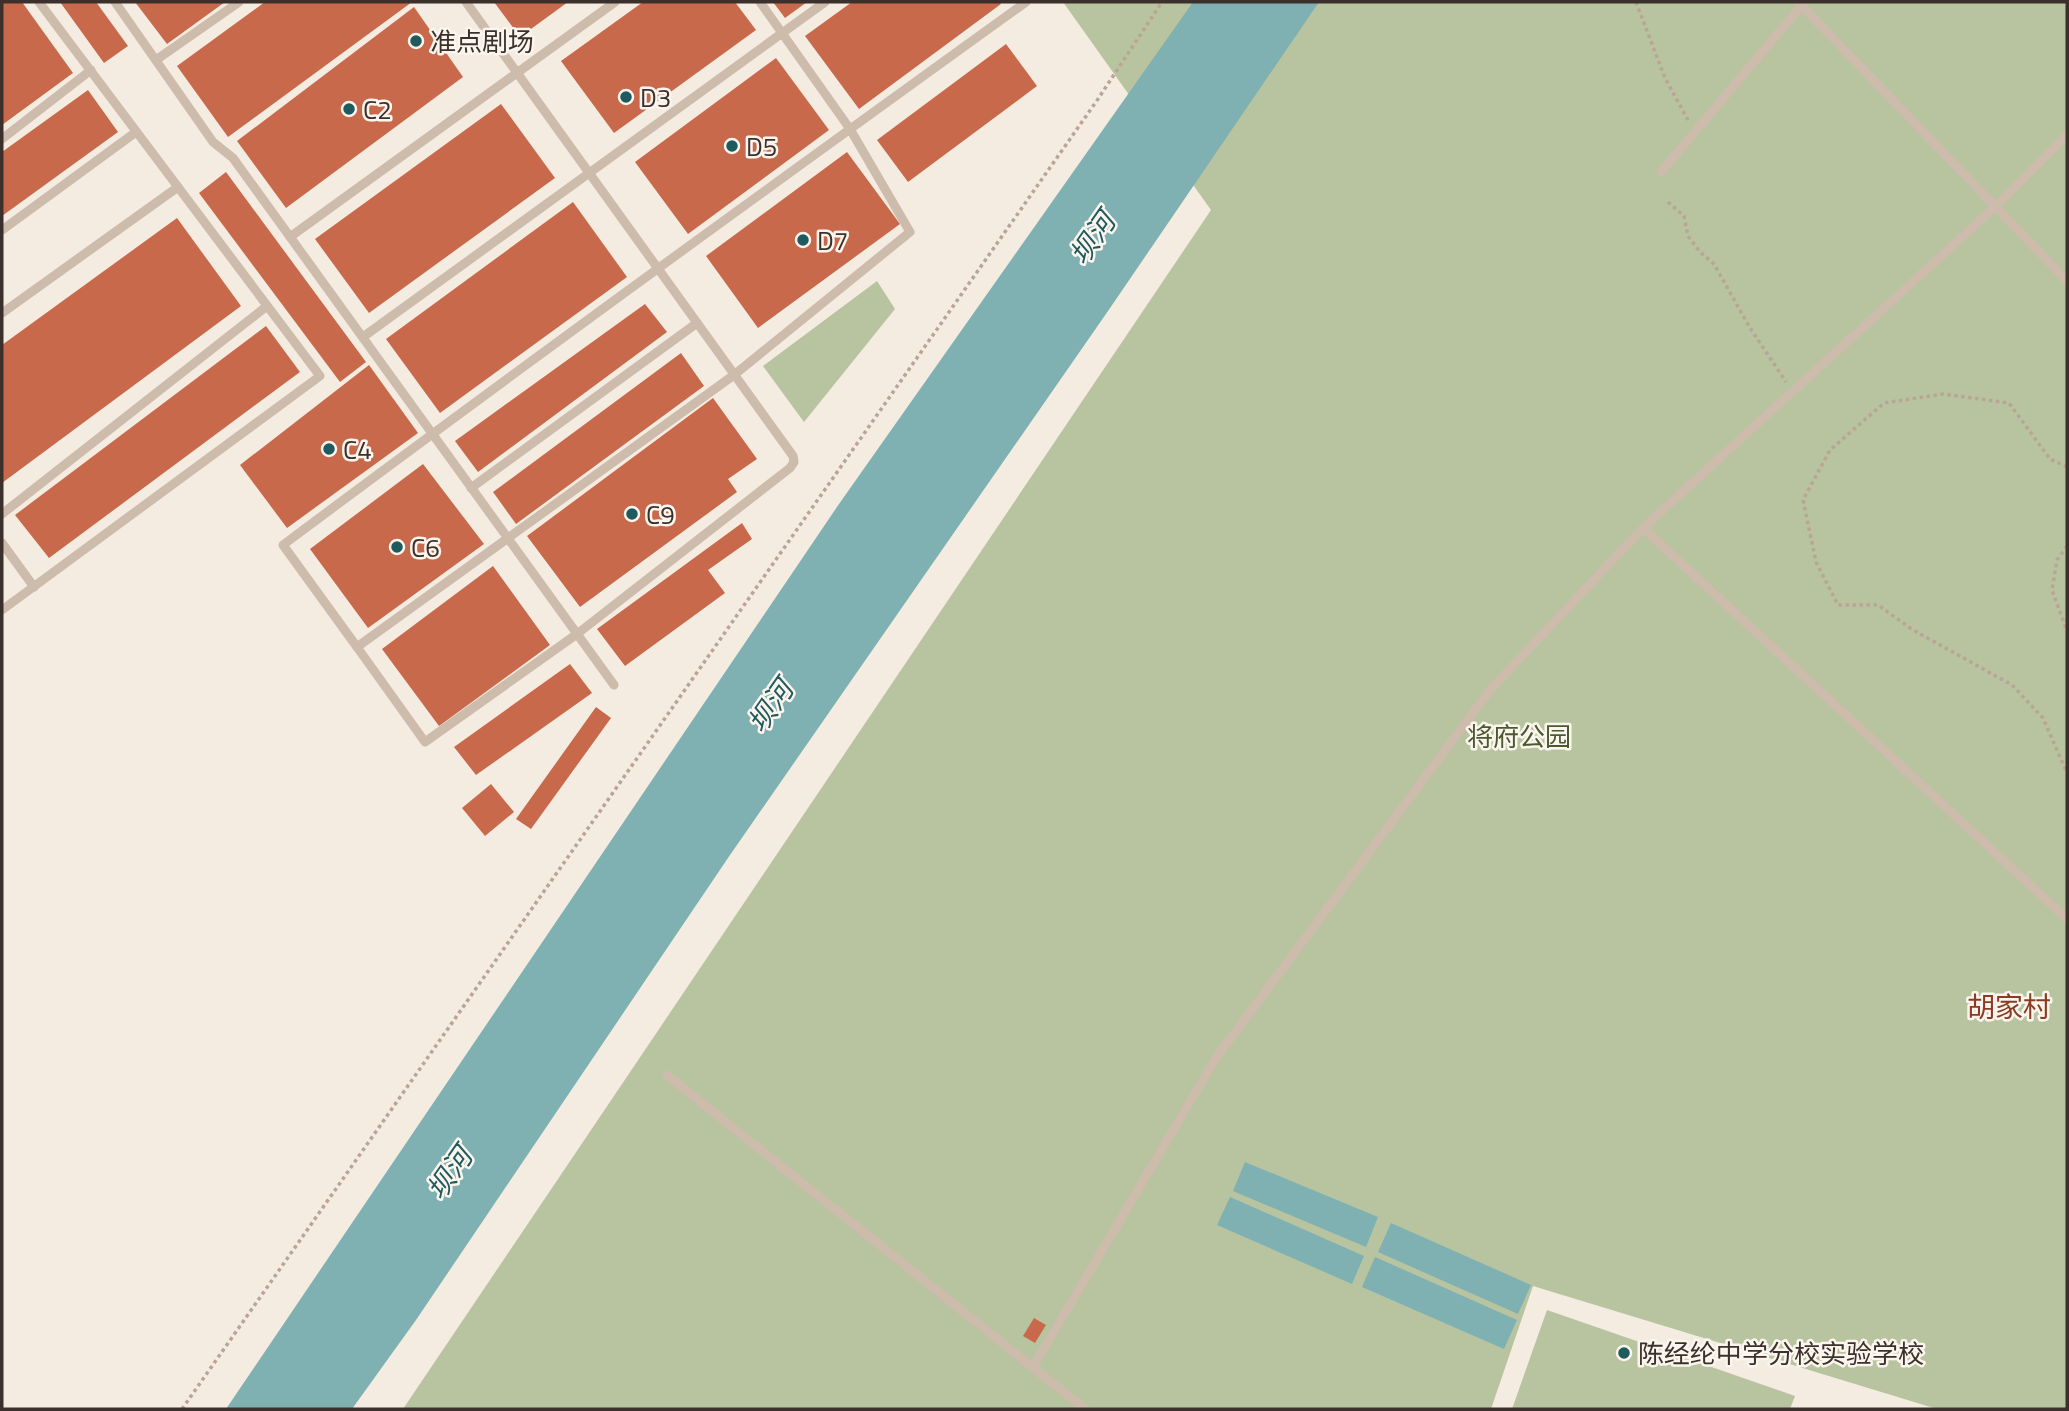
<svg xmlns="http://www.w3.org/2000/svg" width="2069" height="1411" font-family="'Titillium Web','Noto Sans SC',sans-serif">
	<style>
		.green { fill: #b8c4a0 }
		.water { fill: #7fb0b2 }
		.building { fill: #c8694b }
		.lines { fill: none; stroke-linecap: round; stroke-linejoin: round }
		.path { stroke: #b9a596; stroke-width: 3.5; stroke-dasharray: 3.5 3.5; stroke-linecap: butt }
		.service { stroke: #cdbbac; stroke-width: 9 }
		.poi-dot { fill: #1f5a5e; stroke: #fbf5ee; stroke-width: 2.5 }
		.labels { text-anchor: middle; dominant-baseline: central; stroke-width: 5; stroke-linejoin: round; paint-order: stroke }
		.poi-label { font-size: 26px; fill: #3b302b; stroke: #fbf5ee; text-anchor: start }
		.park-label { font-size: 26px; fill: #4a5a2e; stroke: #fbf5ee }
		.water-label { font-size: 28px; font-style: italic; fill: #1f5a5e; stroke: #fbf5ee }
		.neighbourhood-label { font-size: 28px; fill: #8c3b22; stroke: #fbf5ee }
	</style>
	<rect width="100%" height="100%" fill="#f4ebe1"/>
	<g class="green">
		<path d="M1063,2h1004v1407h-130l-404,-123 -42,123h-1088l808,-1199z"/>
		<path d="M877,281l18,28 -91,113 -41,-56z"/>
		<path d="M1547,1310l248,86 -5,13h-278z"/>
	</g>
	<g class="water">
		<path d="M1193,2h126l-211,309 -378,544 -314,465 -64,89h-126l613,-905z"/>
		<path d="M1245,1162l133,55 -12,30 -133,-56z"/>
		<path d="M1230,1197l134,59 -12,28 -135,-59z"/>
		<path d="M1391,1223l140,62 -13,29 -140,-62z"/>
		<path d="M1375,1257l142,63 -13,29 -142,-62z"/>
	</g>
	<g class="building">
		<path d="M2,2h20l51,71 -71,52z"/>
		<path d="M60,2h36l32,44 -24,17z"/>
		<path d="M135,2h90l-58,42z"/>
		<path d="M265,2h147l-184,135 -51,-71z"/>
		<path d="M494,2h74l-48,35z"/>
		<path d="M643,2h92l21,28 -142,103 -53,-72z"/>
		<path d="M773,2h34l-22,16z"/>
		<path d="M852,2h147l2,2 -142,105 -54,-73z"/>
		<path d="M414,7l49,70 -177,131 -49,-67z"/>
		<path d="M1006,44l31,42 -129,96 -31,-42z"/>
		<path d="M776,58l53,72 -141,104 -53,-72z"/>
		<path d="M88,90l30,42 -116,84v-64z"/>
		<path d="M501,104l54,74 -186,135 -54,-74z"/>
		<path d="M847,152l53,72 -142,104 -52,-72z"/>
		<path d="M226,172l140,190 -26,20 -141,-189z"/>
		<path d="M573,202l54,75 -187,136 -54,-74z"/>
		<path d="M177,218l64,88 -239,177v-138z"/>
		<path d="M645,304l22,28 -189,140 -23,-31z"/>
		<path d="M266,326l34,46 -251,186 -34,-43z"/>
		<path d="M681,353l23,33 -188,138 -23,-32z"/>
		<path d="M369,365l49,68 -131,95 -47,-63z"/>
		<path d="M713,398l44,61 -29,20 9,13 -157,115 -53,-71z"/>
		<path d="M423,464l61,80 -116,84 -58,-79z"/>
		<path d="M742,523l10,16 -44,31 17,23 -100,73 -28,-37z"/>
		<path d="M493,566l57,79 -111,81 -57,-77z"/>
		<path d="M570,664l22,29 -116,82 -22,-28z"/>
		<path d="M596,707l15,11 -80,111 -15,-10z"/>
		<path d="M491,784l23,28 -29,24 -23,-28z"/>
		<path d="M1034,1318l12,7 -11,18 -12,-7z"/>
	</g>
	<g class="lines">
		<g class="path">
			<path d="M1636,2l29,76 23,42"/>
			<path d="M1668,202l16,14 4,20 12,16 14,12 36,64 36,54"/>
			<path d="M2067,467l-17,-8 -41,-56 -66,-9 -59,9 -54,47 -27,50 13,62 22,43h40l35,25 99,55 31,33 24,55"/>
			<path d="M2067,546l-10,14 -5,30 15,41"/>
			<path d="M182,1409l916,-1310 64,-97"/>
		</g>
		<g class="service">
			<path d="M115,2l98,140 20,16 381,527"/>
			<path d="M760,2l90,127 60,103 -176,143 -377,272 -74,-102c246,-184 495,-364 743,-543"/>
			<path d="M1798,2l269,279"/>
			<path d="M156,60l83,-58"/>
			<path d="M2,139l89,-69"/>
			<path d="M1661,172l141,-167"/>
			<path d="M2,230l134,-98"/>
			<path d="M290,237l325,-235"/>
			<path d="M2,313l176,-126"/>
			<path d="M363,337l462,-335"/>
			<path d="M471,488l226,-165"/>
			<path d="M2,514l265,-208"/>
			<path d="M1643,528l424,391"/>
			<path d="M2,543l32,44"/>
			<path d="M2,610l318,-234 -281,-374"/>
			<path d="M357,647l68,95 152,-108 213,-166 4,-6 -1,-6 -327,-454"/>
			<path d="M667,1075l418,334"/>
			<path d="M1033,1367l183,-309 274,-368 153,-162 353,-322 71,-71"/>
		</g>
	</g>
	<g class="poi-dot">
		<circle cx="416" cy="41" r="7"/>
		<circle cx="626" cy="97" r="7"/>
		<circle cx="349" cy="109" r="7"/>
		<circle cx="732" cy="146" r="7"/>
		<circle cx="803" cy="240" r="7"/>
		<circle cx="329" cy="449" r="7"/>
		<circle cx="632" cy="514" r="7"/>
		<circle cx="397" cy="547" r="7"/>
		<circle cx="1624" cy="1353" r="7"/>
	</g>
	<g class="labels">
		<g class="poi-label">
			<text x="430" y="41">准点剧场</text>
			<text x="640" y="97">D3</text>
			<text x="363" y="109">C2</text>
			<text x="746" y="146">D5</text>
			<text x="817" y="240">D7</text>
			<text x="343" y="449">C4</text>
			<text x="646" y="514">C9</text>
			<text x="411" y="547">C6</text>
			<text x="1638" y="1353">陈经纶中学分校实验学校</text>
		</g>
		<g class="park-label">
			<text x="1519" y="736">将府公园</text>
		</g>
		<g class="water-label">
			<text transform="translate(1092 238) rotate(-55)">坝河</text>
			<text transform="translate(770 706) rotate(-55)">坝河</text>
			<text transform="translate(449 1173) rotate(-55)">坝河</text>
		</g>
		<g class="neighbourhood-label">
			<text x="2009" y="1006">胡家村</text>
		</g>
	</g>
	<rect width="2069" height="1411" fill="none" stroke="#3b302b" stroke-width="7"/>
</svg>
